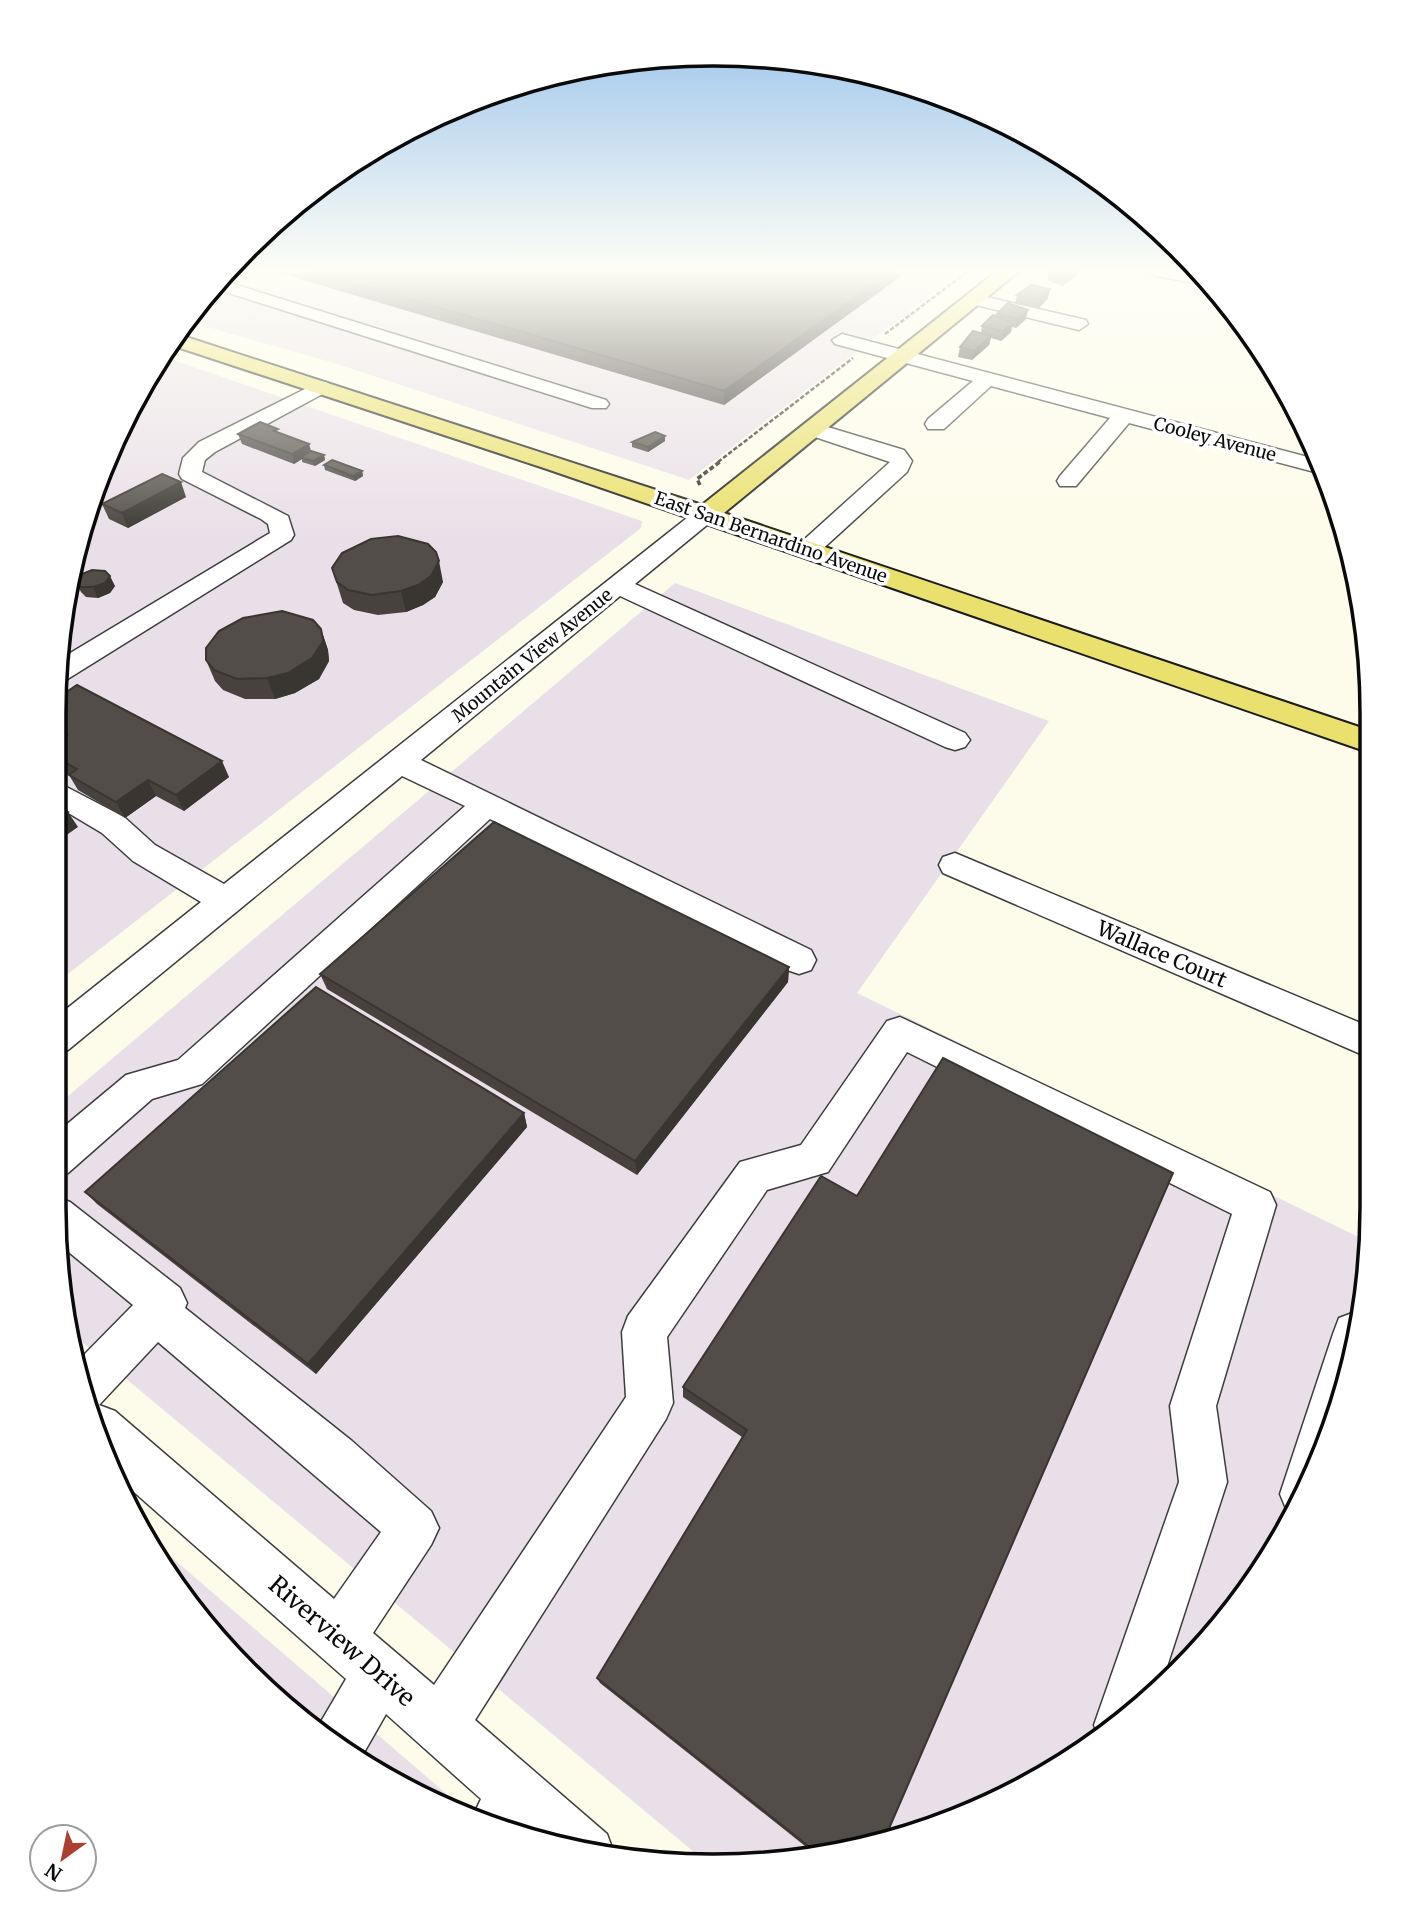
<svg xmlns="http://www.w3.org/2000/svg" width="1427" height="1921" font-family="Merriweather,serif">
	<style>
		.industrial { fill: #e9dfe8 }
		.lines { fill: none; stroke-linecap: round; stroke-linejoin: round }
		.minor-casing { stroke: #3d3d3d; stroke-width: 3 }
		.major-casing { stroke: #1b1b1b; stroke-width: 4 }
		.path-far1 { stroke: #2c2c2c; stroke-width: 2.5; stroke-dasharray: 4.5 2; stroke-linecap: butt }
		.path { stroke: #2c2c2c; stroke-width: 3.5; stroke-dasharray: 5 2.5; stroke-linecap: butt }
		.minor { fill: #fff; fill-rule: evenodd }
		.major { fill: #eae06d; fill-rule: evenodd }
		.wall { fill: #47423e }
		.shaded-wall { fill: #393632 }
		.building { fill: #524d48; stroke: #393632; stroke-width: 2 }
		.labels { text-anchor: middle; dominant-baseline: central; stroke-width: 7; stroke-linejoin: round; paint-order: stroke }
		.far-street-label { font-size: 18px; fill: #0a0a0a; stroke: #fff }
		.street-label { font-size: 21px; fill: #0a0a0a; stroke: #fff }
		.near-street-label { font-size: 24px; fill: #0a0a0a; stroke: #fff }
		.rim { fill: none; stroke: #0a0a0a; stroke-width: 3.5 }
	</style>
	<rect width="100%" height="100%" fill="#fdfcea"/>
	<g class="industrial">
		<path d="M237,271h725l-273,209 -358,-118 -141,-40z"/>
		<path d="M161,356l481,165 -1,7 -586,456 1,-313 21,-128z"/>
		<path d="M675,583l374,138 -192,272 514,250 -33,176 -53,118 -76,105 -94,89 -189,101 -169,33 -51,-3 -635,-529 -17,-125 1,-101z"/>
		<path d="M140,1530l331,285 -49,-16 -174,-125z"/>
	</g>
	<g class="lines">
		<g class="minor-casing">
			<g id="minor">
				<path d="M1146,271c25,-1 49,-3 66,15l-57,-10z"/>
				<path d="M227,282l379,118 3,4 -3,4h-14l-373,-118z"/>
				<path d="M974,294l112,26 2,4 -9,6 -111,-27 -3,-4z"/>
				<path d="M842,334l481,127 3,14 -197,-52 -53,63h-16l-3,-5 3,-5 50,-58 -119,-32 -47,43h-16l-3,-5 3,-5 45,-38 -138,-37 -3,-4z"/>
				<path d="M321,381l7,2 3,4 -3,4 -113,61 -10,8 -3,12 86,44 6,19 -3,5 -225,140 -10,2 1,-21 213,-128 -2,-9 -7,-5 -79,-40 -3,-5 4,-16 16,-16z"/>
				<path d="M811,422l93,28 8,11 -5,11 -91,83h-18l-3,-5 3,-5 92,-83 -87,-29 -3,-5z"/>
				<path d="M705,508l8,2 4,5 -4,5 -78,64 330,149 5,7 -5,7 -10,3 -10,-3 -325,-151 -199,164 390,190 5,10 -5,10 -12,4 -12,-4 -297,-151 -288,265 -50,15 -84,74 -14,5v-43l72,-60 52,-15 287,-254 -63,-30 -334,274 -13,4v-36l146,-116 -68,-41 -31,-28 -47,-28v-24l69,36 31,28 69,39 473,-374z"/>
				<path d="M955,853l415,174v31l-427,-185 -4,-8 4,-8z"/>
				<path d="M900,1017l370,175 6,13 -60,201 11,76 -67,206 -45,43 -16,8 -5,-14 85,-243 -9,-76 62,-192 -325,-162 -79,120 -61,18 -100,147 6,66 -7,16 -191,301 132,114 8,22 -31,-2 -111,-38 8,-17 -95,-85 -24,42 -43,-31 27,-46 -229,-202 -40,-98 -2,-15 58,-59 -74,-61 -5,-48 16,6 110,86 7,15 -2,5 167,133 79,70 8,17 -8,17 -58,88 61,52 192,-288 -4,-65 6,-16 112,-154 61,-17 86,-124zM158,1342l223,190 -47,67 -219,-188 -16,-6z"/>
				<path d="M1355,1312l4,2 -21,105 -43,95 -8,-3 -7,-17 53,-160 6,-16z"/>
			</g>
		</g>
		<g class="major-casing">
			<path id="major" d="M997,271h22l-295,242 644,217v22l-821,-283 -379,-125 12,-9 522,170z"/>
		</g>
		<g class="path-far1">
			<path d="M885,334l83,-63"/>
			<path d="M718,462l135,-104"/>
		</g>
		<path class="path" d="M700,485l-3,-6 24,-18"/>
		<use href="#minor" class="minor"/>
		<use href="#major" class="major"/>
	</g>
	<g class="wall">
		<path d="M273,271h635l-184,134z"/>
		<path d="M1049,271l29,4 -16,11 -15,-6z"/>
		<path d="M1017,295l31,3 -9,10 -24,-4z"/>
		<path d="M997,314l29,5 -10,9 -4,-1 -1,5 -10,9 -10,-3 -2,7 -17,15 -14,-3 2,-10 21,-14 1,-7 14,-9z"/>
		<path d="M280,433l31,18 13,4 1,5 -10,6 -13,-4v-3l-8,5 -52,-20 -4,-10z"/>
		<path d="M665,436v5l-17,11 -16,-5v-5z"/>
		<path d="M324,465l38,6 1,5 -8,5 -30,-11z"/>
		<path d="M186,497l-58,31 -19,-9 -7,-15z"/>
		<path d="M332,568l111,14 -8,15 -12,8 -17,7 -28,3 -24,-5 -11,-7z"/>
		<path d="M76,582l39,4 -5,7 -12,5 -12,-1 -5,-5z"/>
		<path d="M321,629l7,21 1,11 -10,18 -24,14 -20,6h-30l-22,-9 -8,-9 -9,-21z"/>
		<path d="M56,699l173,78 -45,34 -28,-15 -31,22 -47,-28 -9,-15 -14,-8v-24l3,-2 -3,-2z"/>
		<path d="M789,967l-1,15 -151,193 -310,-186 -7,-15z"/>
		<path d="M524,1113l3,14 -211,247 -219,-170 -12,-12z"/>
		<path d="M857,1196l27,644 -69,14 -215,-171 -3,-5 145,-241 -59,-40v-10z"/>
	</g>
	<g class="shaded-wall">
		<path d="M892,271h16l-184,134v-14z"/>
		<path d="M1073,271h6l-1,4 -16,11 2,-9z"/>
		<path d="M1050,289l-2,9 -9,10 1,-9z"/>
		<path d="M1028,310l-2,9 -10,9 2,-9z"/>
		<path d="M1012,323l-1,9 -10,9 2,-10z"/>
		<path d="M991,336l-2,9 -17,15 2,-9z"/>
		<path d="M665,436v5l-17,11v-5z"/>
		<path d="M309,444l3,10 -11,3 1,2 -8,5 -2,-10z"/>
		<path d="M324,455l1,5 -10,6 -2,-5z"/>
		<path d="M362,471l1,5 -8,5 -2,-5z"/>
		<path d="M181,482l5,15 -58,31 -6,-15z"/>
		<path d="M439,561l4,21 -8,15 -12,8 -17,7 -5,-21z"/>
		<path d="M110,576l5,10 -5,7 -12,5 -5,-11z"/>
		<path d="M321,629l7,21 1,11 -10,18 -24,14 -20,6 -8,-21z"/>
		<path d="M222,761l7,16 -45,34 -8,-16z"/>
		<path d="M148,780l8,16 -31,22 -9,-16z"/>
		<path d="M68,812l10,15 -20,14 -3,-4v-16z"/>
		<path d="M789,967l-1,15 -151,193 -2,-14z"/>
		<path d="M524,1113l3,14 -211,247 -8,-10z"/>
	</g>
	<g class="building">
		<path d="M314,271h578l-168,120z"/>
		<path d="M1049,271h24l-9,6z"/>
		<path d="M1031,285l19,4 -10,10 -23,-4z"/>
		<path d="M1008,303l20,7 -10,9 -21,-5z"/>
		<path d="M993,315l19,8 -9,8 -21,-5z"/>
		<path d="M973,331l18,5 -17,15 -14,-4z"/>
		<path d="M260,422l18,7 -4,2 35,13 -17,10 -54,-20z"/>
		<path d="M655,432l10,4 -17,11 -16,-5z"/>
		<path d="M311,451l13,4 -11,6 -12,-4z"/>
		<path d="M332,460l30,11 -9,5 -29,-11z"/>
		<path d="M162,474l19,8 -59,31 -20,-9z"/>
		<path d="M398,536l30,8 8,8 3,9 -8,15 -13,9 -17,6 -29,4 -24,-5 -11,-8 -5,-14 10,-15 29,-14z"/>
		<path d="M92,570l13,1 5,5 -5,7 -12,4h-12l-5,-5 6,-8z"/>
		<path d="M282,611l31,9 8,9 2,12 -11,17 -24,15 -21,5 -30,1 -23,-9 -8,-10v-12l13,-17 24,-13z"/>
		<path d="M77,685l145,76 -46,34 -28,-15 -32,22 -47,-27 8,-6 -22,-12v-14l12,-8 -12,-6 1,-30z"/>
		<path d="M55,804l13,8 -13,9z"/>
		<path d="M494,822l295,145 -154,194 -315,-187z"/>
		<path d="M316,987l208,126 -216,251 -223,-172z"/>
		<path d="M943,1058l230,115 -289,667 -67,13 -220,-175 150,-248 -64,-43 138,-211 36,20z"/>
	</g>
	<linearGradient id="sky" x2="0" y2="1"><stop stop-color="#93bfeb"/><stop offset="0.5" stop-color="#fefef6"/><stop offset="1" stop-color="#fefef6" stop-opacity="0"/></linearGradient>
	<rect width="1427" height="540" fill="url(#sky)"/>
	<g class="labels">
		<g class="far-street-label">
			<text transform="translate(1215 439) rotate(15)">Cooley Avenue</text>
			<text transform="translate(771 537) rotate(19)">East San Bernardino Avenue</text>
			<text transform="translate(532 655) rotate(-39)">Mountain View Avenue</text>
		</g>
		<g class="street-label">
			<text transform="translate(1162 954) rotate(23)">Wallace Court</text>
		</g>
		<g class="near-street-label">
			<text transform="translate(342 1641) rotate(41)">Riverview Drive</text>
		</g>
	</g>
	<path d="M0 0H1427V1921H0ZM713 66H713A647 647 0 0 1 1360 713V1207A647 647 0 0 1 713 1854H713A647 647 0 0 1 66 1207V713A647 647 0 0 1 713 66Z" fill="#fff" fill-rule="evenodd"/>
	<path class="rim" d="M713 66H713A647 647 0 0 1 1360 713V1207A647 647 0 0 1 713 1854H713A647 647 0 0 1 66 1207V713A647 647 0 0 1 713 66Z"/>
	<g transform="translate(63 1858) rotate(213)"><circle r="33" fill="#ffffff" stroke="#9d9d9d" stroke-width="2"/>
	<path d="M0-5L12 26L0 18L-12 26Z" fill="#ab4032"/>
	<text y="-10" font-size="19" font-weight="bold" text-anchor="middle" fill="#0a0a0a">N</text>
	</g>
</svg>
